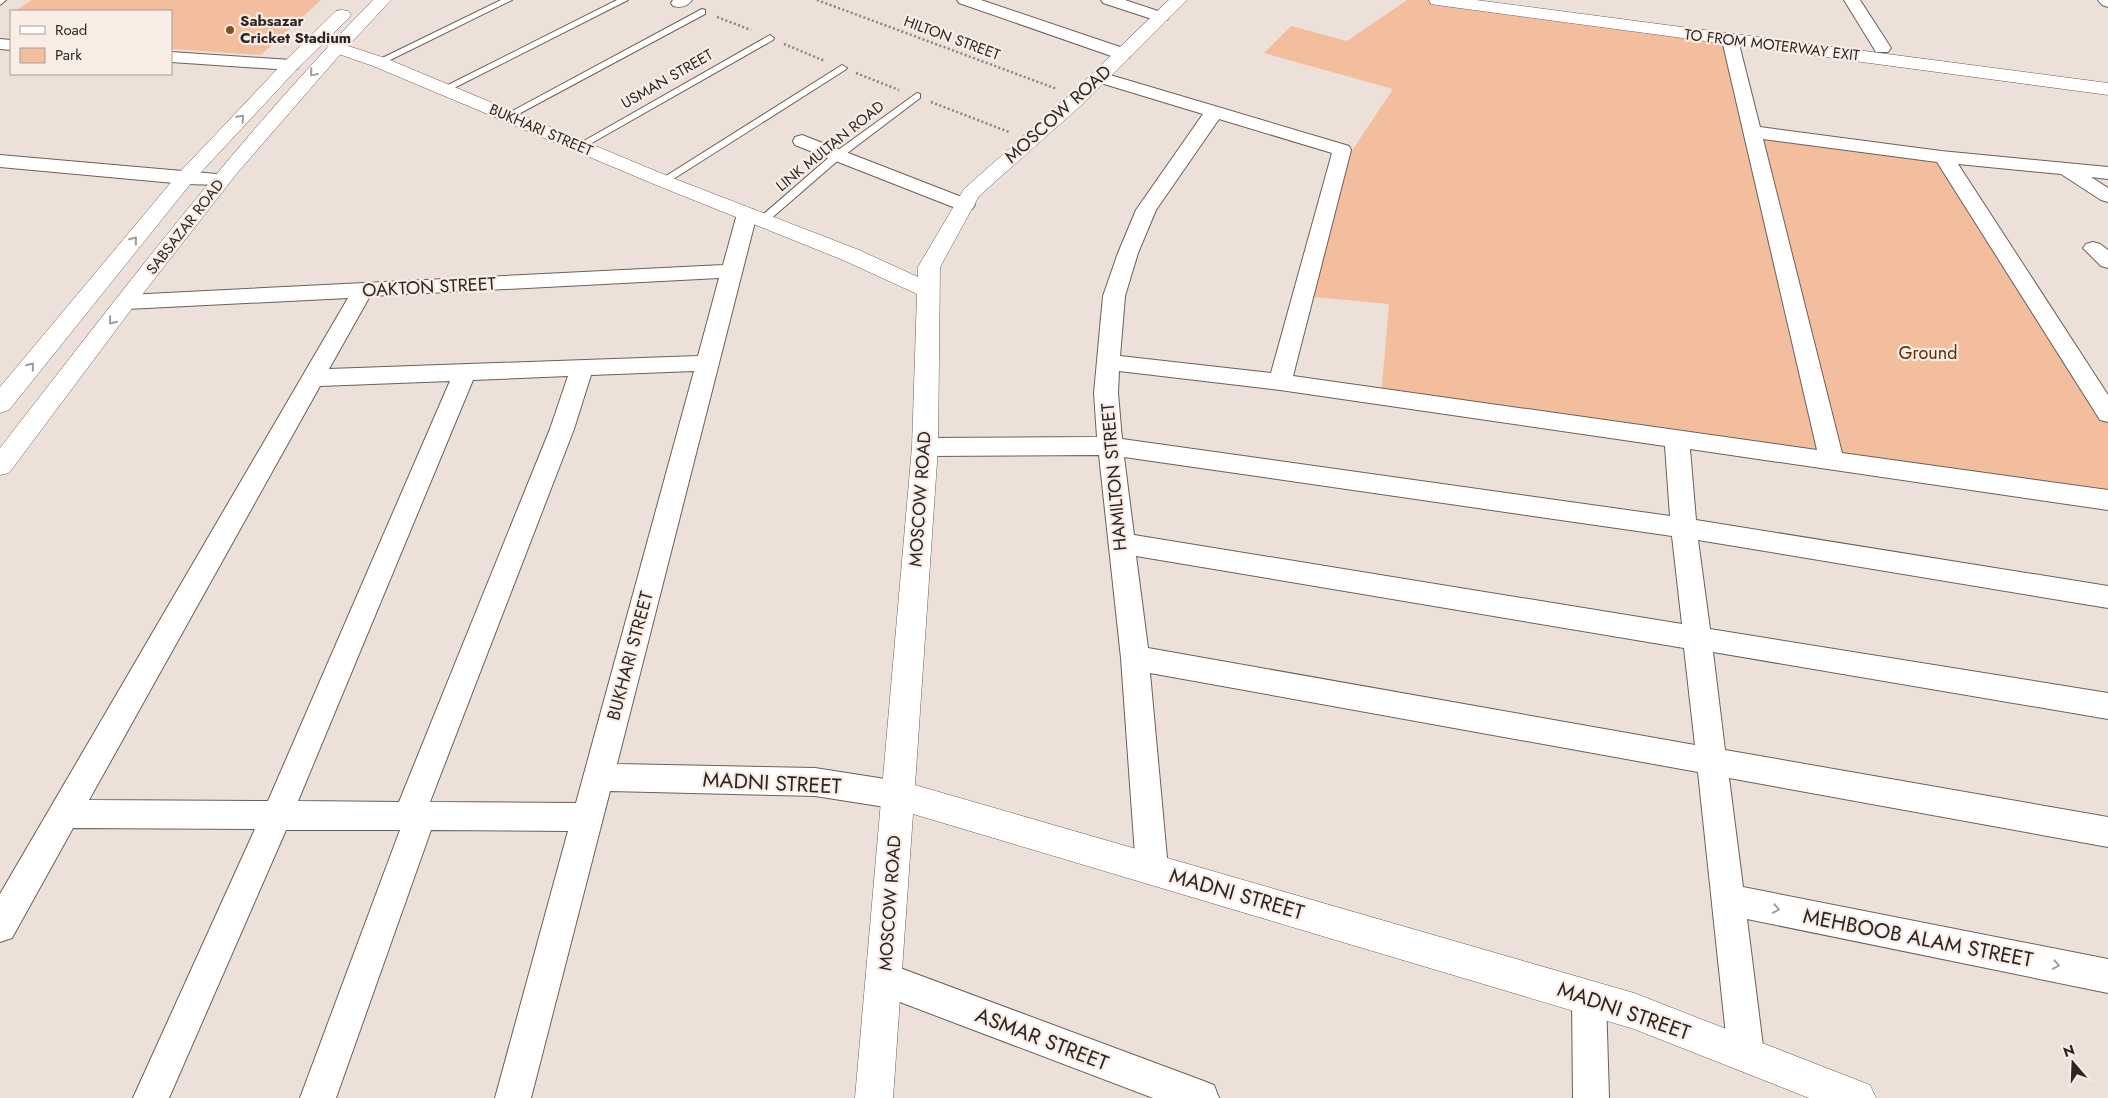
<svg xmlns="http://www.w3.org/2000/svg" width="2108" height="1098" font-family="Jost,sans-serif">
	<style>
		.green { fill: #f3be9d }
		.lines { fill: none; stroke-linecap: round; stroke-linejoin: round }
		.service-casing { stroke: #6b605a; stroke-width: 2 }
		.minor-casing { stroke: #6b605a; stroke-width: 2 }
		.tertiary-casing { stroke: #6b605a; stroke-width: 1 }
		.secondary-casing { stroke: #6b605a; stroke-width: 1 }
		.path { stroke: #8d847f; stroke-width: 2.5; stroke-dasharray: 2 2.5; stroke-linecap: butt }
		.service { fill: #fff; fill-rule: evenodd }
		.minor { fill: #fff; fill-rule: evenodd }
		.tertiary { fill: #fff; fill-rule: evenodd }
		.secondary { fill: #fff; fill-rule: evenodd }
		.oneway { stroke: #a09e9c }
		.poi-dot { fill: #8e4c1b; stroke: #faede6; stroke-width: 2 }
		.labels { text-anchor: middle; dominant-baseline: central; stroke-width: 4.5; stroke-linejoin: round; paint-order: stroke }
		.far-poi-label { font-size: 15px; font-weight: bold; fill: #2c2724; stroke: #faede6; text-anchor: start }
		.far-street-label { font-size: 15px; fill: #2c2724; stroke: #faede6 }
		.street-label { font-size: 18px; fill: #2c2724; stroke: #faede6 }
		.park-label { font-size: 18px; fill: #632d00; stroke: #faede6 }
		.near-street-label { font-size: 21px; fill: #2c2724; stroke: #faede6 }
	</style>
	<rect width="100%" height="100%" fill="#ede0d9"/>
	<g class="green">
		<path d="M32,0h289l-60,55 -90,-6v-38h-156z"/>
		<path d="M1407,0h30l293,40 23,92 190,24 165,258v86l-727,-104 8,-92 -86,-8 39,-146 9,2 42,-63 -129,-36 27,-27 56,15z"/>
	</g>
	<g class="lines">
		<g class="service-casing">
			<g id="service">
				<path d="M0,0h6l-6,5z"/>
				<path d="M501,0h11l-130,64h-6l-2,-2z"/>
				<path d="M617,0h11l-180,91h-6l-2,-2z"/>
				<path d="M702,9l3,1v4l-194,104h-6l-2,-2z"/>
				<path d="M770,35l4,3 -1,2 -190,108h-6l-2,-2z"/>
				<path d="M842,65l5,3 -2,2 -178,113h-8l-1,-2z"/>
				<path d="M917,93l3,1v4l-78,59 -75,65h-8l-1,-2 1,-2 75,-65z"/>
			</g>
		</g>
		<g class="minor-casing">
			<g id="minor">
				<path d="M673,0h19c-5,7 -11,8 -19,6l-2,-3z"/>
				<path d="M957,0h24l148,50 3,4 -3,4 -6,1 -6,-1 -158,-55z"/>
				<path d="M1101,0h24l42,14 2,3 -2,3h-12l-52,-17z"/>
				<path d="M1844,0h16l31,48 -3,4h-12z"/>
				<path d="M2098,0h10v7l-6,-2z"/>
				<path d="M1730,35l6,1 2,4 22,87 181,24 167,16v12l-17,-2 17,11v14l-7,-2 -40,-26 -103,-10 150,231v27l-8,-2 -163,-258 -174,-23 79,314 266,37v20l-418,-61 6,71 412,66v22l-410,-68 12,89 398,64v26l-395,-67 12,98 383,67v30l-379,-69 14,109 365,72v34l-361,-74 17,135 -5,13 -13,5 -13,-5 -5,-13 -30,-282 -548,-99 18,196 -5,11 -11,4 -11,-4 -5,-11 -15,-211 -22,-203 -174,1 -9,-3 -3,-6 3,-6 9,-3 172,-1 -3,-44 9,-97 15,-43 18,-43 67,-96 -109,-33 -3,-4 3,-4 6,-1 249,74 2,4 -58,226 524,74 -95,-410 2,-4zM1219,119l113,34 -61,220 -151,-17 5,-60 13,-43 18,-43zM1119,371l161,19 385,56 5,70 -548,-77 -4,-46zM1124,457l548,79 10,88 -548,-89zM1136,556l548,92 11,97 -547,-97z"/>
				<path d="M0,39l11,1v10l-11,-1z"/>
				<path d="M171,52l120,8 6,1 3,4 -3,4 -6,1 -120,-8z"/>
				<path d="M802,135l170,66 3,4 -3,4 -7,2 -7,-2 -163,-64 -2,-4 2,-4z"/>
				<path d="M0,155l228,20 3,4 -3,4 -7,2 -36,-1 -185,-17z"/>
				<path d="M747,208l7,2 3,4 -140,550 198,4 83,13 11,4 4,10 -4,10 -11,4 -83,-13 -205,-5 -79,307h-36l73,-267 -137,-1 -95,268h-36l100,-268h-114l-117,268h-36l122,-269 -182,-1 -61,110 -12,4v-48l348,-596 -221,11 -8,-2 -3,-5 3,-5 8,-2 596,-30 14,-51 3,-4zM719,278l-21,78 -369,13 41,-73zM694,371l-118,432 -146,-1 144,-373 17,-54zM568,376l-18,53 -151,373 -101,-1 175,-421zM450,381l-182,420 -179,-1 231,-414z"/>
				<path d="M2093,242l7,2 8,6v18l-7,-2 -18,-18 3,-4z"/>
				<path d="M884,962l317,118 13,5 5,13h-66l-269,-102 -12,-5 -5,-12 5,-12z"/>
				<path d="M1589,981l12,5 5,12 3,100h-36l-1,-100 5,-12z"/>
			</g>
		</g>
		<g class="tertiary-casing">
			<path id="tertiary" d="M1169,0h18l-101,101 -107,95 -39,71 -2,180 -23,338 719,208 236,92 6,13h-67l-175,-69 -721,-215 -20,284h-38l57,-651 5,-153 -74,-34 -187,-75 -283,-119 -43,-15 -3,-4 3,-4 6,-1 49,16 285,119 189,73 59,27v-10l46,-78 108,-96z"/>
		</g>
		<g class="secondary-casing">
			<g id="secondary">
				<path d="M373,0h18l-54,58 -99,114 -93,119 -136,182 -9,2v-27c120,-154 236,-309 373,-448z"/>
				<path d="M1429,0h47l632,83v12l-671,-90 -6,-1z"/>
				<path d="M342,10l6,1 3,4 -3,4 -51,50 -105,113 -183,228 -9,3v-26l178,-213 107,-113 51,-50z"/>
			</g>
		</g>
		<g class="path">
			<path d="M817,0l240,89"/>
			<path d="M717,17l34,13"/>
			<path d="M784,44l41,17"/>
			<path d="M856,73l43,17"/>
			<path d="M931,102l78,30"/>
		</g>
		<use href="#service" class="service"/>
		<use href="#minor" class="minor"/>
		<use href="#tertiary" class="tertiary"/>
		<use href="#secondary" class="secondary"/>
	</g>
	<defs><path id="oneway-chevron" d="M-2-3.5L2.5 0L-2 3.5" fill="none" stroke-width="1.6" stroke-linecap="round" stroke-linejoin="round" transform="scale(1.25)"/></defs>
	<g class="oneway">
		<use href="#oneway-chevron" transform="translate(313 73) rotate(131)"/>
		<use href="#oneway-chevron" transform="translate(241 118) rotate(-47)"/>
		<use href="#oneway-chevron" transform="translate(134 240) rotate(-51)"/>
		<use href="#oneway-chevron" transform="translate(112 321) rotate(128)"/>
		<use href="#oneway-chevron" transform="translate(31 366) rotate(-51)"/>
		<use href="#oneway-chevron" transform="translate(1776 909) rotate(11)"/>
		<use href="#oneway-chevron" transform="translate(2056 965) rotate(11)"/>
	</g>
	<circle class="poi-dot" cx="230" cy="30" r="5"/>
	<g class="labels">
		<g class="far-poi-label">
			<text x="240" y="21">Sabsazar<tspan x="240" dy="17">Cricket Stadium</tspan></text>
		</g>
		<g class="far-street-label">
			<text transform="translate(952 38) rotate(20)">HILTON STREET</text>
			<text transform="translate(1772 45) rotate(7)">TO FROM MOTERWAY EXIT</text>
			<text transform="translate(667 79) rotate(-30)">USMAN STREET</text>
			<text transform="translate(541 130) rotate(23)">BUKHARI STREET</text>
			<text transform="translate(830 146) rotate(-39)">LINK MULTAN ROAD</text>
			<text transform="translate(185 227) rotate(-52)">SABSAZAR ROAD</text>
		</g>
		<g class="street-label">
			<text transform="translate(1058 114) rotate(-42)">MOSCOW ROAD</text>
			<text transform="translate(429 287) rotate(-3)">OAKTON STREET</text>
			<text transform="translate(1114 477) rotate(-95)">HAMILTON STREET</text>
			<text transform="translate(920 499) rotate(-86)">MOSCOW ROAD</text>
			<text transform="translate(630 656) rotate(-75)">BUKHARI STREET</text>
			<text transform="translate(890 903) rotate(-86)">MOSCOW ROAD</text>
		</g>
		<g class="park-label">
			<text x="1928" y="353">Ground</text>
		</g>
		<g class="near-street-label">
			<text transform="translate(772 783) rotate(3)">MADNI STREET</text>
			<text transform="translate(1237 894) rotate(16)">MADNI STREET</text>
			<text transform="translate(1918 938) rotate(11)">MEHBOOB ALAM STREET</text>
			<text transform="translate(1624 1011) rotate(19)">MADNI STREET</text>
			<text transform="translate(1042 1039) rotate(21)">ASMAR STREET</text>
		</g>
	</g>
	<rect x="10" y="10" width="162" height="65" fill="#faede6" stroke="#a89e98"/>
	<rect x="20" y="26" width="25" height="8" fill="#ffffff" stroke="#a89e98"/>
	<text x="55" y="35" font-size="15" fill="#2c2724">Road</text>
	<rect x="20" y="48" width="25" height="15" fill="#f3be9d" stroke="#a89e98"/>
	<text x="55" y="60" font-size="15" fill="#2c2724">Park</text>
	<g transform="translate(2073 1063) rotate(341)" stroke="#faede6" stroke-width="4" paint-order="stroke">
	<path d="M0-4L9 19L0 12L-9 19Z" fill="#2c2724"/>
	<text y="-8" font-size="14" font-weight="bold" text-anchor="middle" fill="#2c2724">N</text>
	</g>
</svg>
